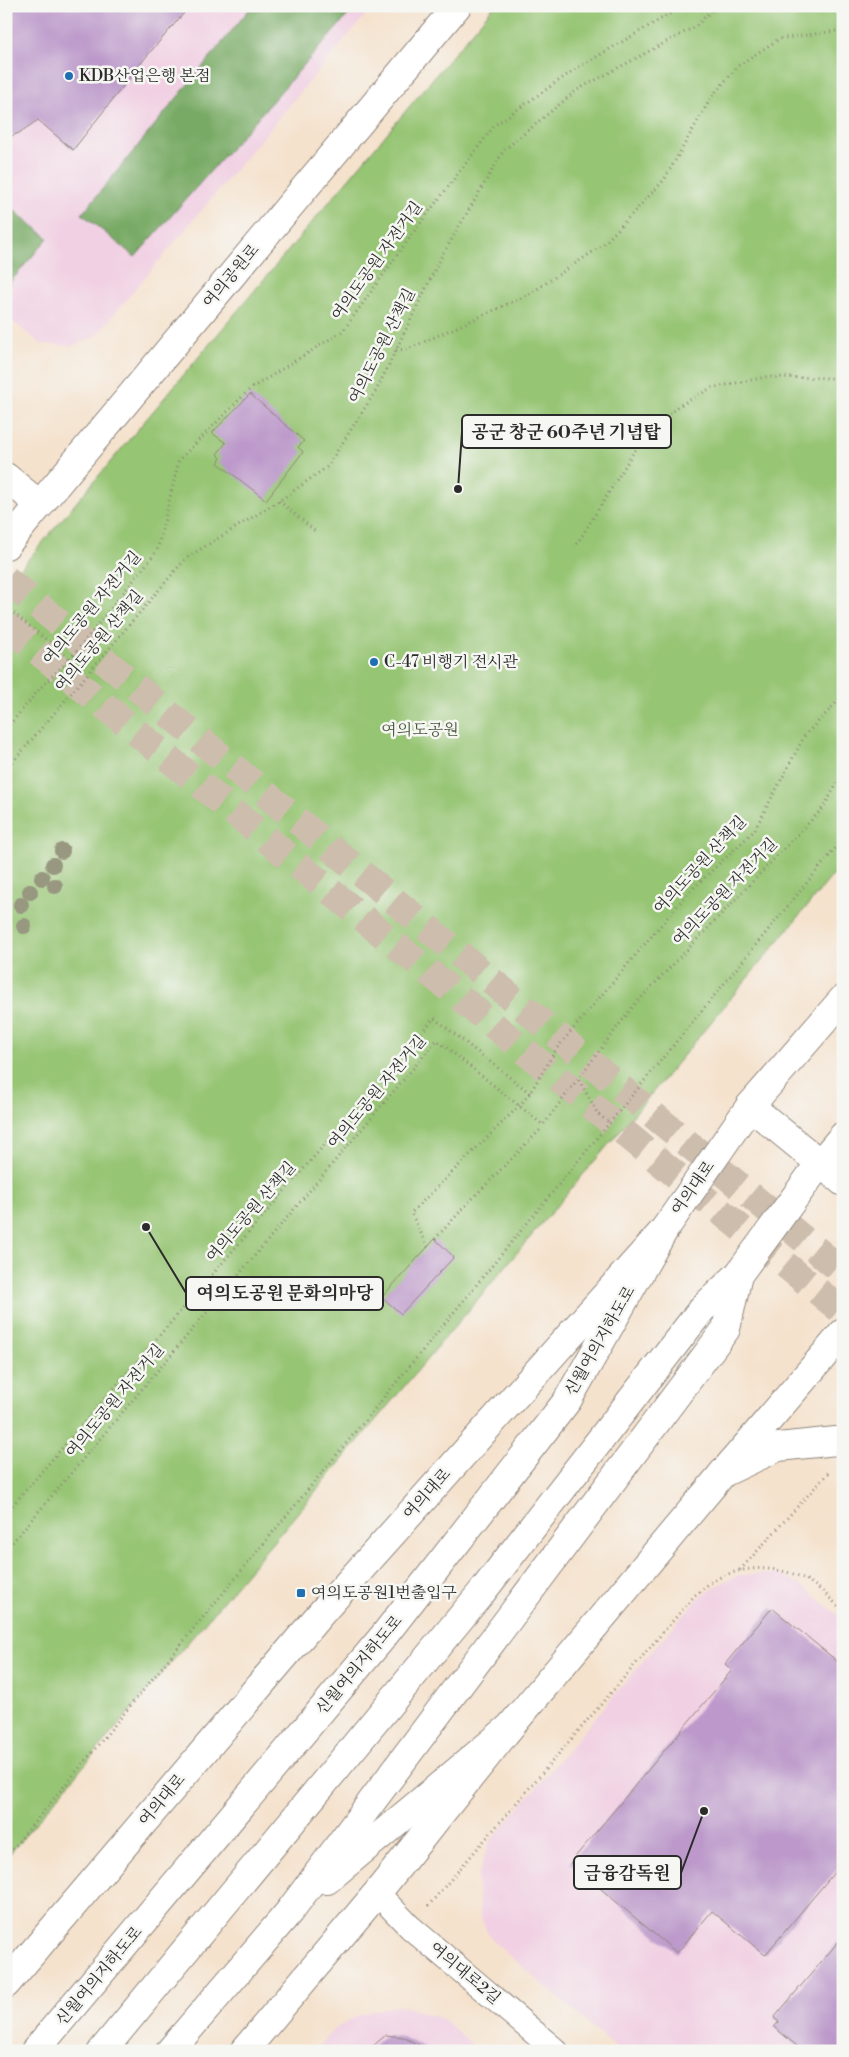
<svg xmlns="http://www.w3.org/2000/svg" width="849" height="2057" font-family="'Libre Bodoni','Noto Serif KR',serif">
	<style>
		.built { fill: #f1d0e3 }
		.green { fill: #96c573; stroke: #60784f }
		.forest { fill: #78aa65; stroke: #526a48 }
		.building { fill: #bc99ca }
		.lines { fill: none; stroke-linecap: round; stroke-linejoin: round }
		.secondary-tunnel { stroke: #cdbdad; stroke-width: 28; stroke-dasharray: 28 14; stroke-linecap: butt }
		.minor-casing { stroke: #90867c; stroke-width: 26 }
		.tertiary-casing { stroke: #90867c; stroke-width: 30 }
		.secondary-casing { stroke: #90867c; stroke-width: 30 }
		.primary-casing { stroke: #90867c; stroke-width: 30 }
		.trunk-casing { stroke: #90867c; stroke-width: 30 }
		.path { stroke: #90867c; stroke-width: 3; stroke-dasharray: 1 4; stroke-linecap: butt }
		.minor { stroke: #fff; stroke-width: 24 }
		.tertiary { stroke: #fff; stroke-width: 28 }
		.secondary { stroke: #fff; stroke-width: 28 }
		.primary { stroke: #fff; stroke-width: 28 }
		.trunk { stroke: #fff; stroke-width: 28 }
		.tree { fill: #989780 }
		.poi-dot { fill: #1f6fb2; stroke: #f6f6f2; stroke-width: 2 }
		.labels { text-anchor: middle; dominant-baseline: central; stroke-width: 5; stroke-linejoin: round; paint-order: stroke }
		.poi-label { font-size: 16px; fill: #2b2b2b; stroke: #f6f6f2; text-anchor: start }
		.street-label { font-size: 16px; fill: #2b2b2b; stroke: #f6f6f2 }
		.park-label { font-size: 16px; fill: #4b5941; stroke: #f6f6f2 }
		.leader { fill: none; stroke: #2b2b2b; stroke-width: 2 }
		.callout-dot { fill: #2b2b2b; stroke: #f6f6f2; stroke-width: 2 }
		.callout { fill: #f6f6f2; stroke: #2b2b2b; stroke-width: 2 }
		.callout-label { font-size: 18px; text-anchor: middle; font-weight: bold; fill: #2b2b2b }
	</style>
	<rect width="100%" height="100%" fill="#f6f6f2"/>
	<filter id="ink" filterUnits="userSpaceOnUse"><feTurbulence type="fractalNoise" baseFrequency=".02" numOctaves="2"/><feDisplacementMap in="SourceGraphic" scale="10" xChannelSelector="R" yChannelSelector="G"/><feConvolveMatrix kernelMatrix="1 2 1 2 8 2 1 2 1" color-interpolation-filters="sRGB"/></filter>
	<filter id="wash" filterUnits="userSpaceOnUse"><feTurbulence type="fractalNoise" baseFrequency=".0096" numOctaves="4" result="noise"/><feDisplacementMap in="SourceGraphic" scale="20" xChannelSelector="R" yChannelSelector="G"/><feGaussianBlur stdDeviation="1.12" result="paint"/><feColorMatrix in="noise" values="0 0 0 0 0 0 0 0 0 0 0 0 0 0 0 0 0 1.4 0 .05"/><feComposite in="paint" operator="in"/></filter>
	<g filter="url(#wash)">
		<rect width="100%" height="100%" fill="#f5e2cd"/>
		<g class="built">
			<path d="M6,6h367l-278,331 -23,9 -31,-2 -35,-28z"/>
			<path d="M756,1574h22l12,5 14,8 39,32v432h-223l-124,-107 -9,-12 -7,-17 -3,-36 12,-36 166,-196 41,-46 13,-10 20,-12 11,-4z"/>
			<path d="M393,2006l13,1 37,12 37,32h-164l17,-21 15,-9 13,-7z"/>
		</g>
		<path class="green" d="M494,6h349v857l-180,217 -657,778v-1272z"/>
		<g class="forest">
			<path d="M252,6h104l-221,251 -53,-43z"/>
			<path d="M6,204l42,34 -42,49z"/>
		</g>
		<g id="blocks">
			<g class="building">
				<path d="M6,6h184l-44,51 -73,93 -35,-30 -19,13 -13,5z"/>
				<path d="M250,394l54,47 -6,6 5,5 -37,48 -48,-37 3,-5 -4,-4 9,-11 -14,-10z"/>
				<path d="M435,1239l19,18 -53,57 -19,-17z"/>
				<path d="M772,1608l71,58v196l-78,93 -53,-44 -35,42 -107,-90 162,-193 -7,-6z"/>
				<path d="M843,1936v115h-40l-29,-24 5,-5 -5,-4z"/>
				<path d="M386,2035l17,2 27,14h-63z"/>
			</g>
		</g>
	</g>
	<g filter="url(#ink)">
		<use href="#blocks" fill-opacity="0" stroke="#90867c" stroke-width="1"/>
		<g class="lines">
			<g class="secondary-tunnel">
				<path d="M6,579l837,693"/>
				<path d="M6,625l837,687"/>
			</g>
			<g class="minor-casing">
				<path id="minor" d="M377,1893l33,34 146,124"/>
			</g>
			<g class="tertiary-casing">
				<path id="tertiary" d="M6,545l451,-539"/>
			</g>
			<g class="secondary-casing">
				<g id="secondary">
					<path d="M6,477l34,28"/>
					<path d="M723,1473l55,-26 58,-6 7,2"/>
				</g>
			</g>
			<g class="primary-casing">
				<g id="primary">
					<path d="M750,1106l93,76"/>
					<path d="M6,1984l317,-373 341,-381 86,-124 93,-107"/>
					<path d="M102,2051l380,-459 220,-283 36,-34 82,-112 23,-27"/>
					<path d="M244,2051l133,-158 133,-166 213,-254 120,-140"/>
				</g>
			</g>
			<g class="trunk-casing">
				<g id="trunk">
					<path d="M327,1880l183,-153"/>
					<path d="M35,2051l347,-413 185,-237 97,-171"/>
					<path d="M170,2051l119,-139 437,-583 12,-54"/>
				</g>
			</g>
			<g class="path">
				<path d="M396,350l12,-1 120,-54 75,-50 61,-65 48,-84 27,-31 40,-26 64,-9"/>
				<path d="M279,501l37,31"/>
				<path d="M577,544l56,-91 44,-46 34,-19 55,-11 66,1 11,-3"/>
				<path d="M6,607l64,52"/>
				<path d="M6,729l37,-44 27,-26 87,-108 22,-91 71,-71 93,-58 70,-98 82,-108 79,-55 109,-64"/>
				<path d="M6,770l180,-212 93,-57 48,-34 50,-78 63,-130 64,-109 73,-60 119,-64 20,-20"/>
				<path d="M579,1080l19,34 12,9"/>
				<path d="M435,1239l34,-37 72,-73"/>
				<path d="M428,1247l-17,-34 109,-108 10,-12 27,-45 131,-155 66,-62 51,-96 38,-39"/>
				<path d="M6,1513l428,-495 96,75"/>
				<path d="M6,1550l431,-510 106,85 91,-120 189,-197 20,-35"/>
				<path d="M740,1570l88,-97"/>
				<path d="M6,1857l837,-1018"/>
				<path d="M428,1906l267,-311c7,-5 14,-12 22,-16 27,-15 64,-13 90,1 13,8 24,20 36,30"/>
			</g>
			<use href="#minor" class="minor"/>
			<use href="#tertiary" class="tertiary"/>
			<use href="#secondary" class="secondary"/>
			<use href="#primary" class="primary"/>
			<use href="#trunk" class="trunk"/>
		</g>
		<g class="tree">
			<circle cx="62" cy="851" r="8"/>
			<circle cx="53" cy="865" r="8"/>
			<circle cx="42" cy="878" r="8"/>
			<circle cx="55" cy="886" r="8"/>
			<circle cx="30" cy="892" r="8"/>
			<circle cx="21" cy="905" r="8"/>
			<circle cx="24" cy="926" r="8"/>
		</g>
	</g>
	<g class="poi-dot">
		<circle cx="69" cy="76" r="5"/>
		<circle cx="374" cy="662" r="5"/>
		<rect x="296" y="1588" width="10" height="10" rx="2.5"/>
	</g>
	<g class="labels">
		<g class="poi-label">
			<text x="79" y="76">KDB산업은행 본점</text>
			<text x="384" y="662">C-47 비행기 전시관</text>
			<text x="311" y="1593">여의도공원1번출입구</text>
		</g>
		<g class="street-label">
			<text transform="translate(377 261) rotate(-54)">여의도공원 자전거길</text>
			<text transform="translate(231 276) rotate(-50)">여의공원로</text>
			<text transform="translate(382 346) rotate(-63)">여의도공원 산책길</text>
			<text transform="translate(92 608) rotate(-50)">여의도공원 자전거길</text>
			<text transform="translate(99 641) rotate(-50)">여의도공원 산책길</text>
			<text transform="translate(700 865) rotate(-47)">여의도공원 산책길</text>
			<text transform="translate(725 892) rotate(-46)">여의도공원 자전거길</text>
			<text transform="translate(377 1092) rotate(-50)">여의도공원 자전거길</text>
			<text transform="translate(693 1188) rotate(-55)">여의대로</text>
			<text transform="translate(251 1212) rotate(-49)">여의도공원 산책길</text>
			<text transform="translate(600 1341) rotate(-60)">신월여의지하도로</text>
			<text transform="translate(115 1401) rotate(-50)">여의도공원 자전거길</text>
			<text transform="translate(427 1494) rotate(-48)">여의대로</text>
			<text transform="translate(359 1665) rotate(-50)">신월여의지하도로</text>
			<text transform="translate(162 1800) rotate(-50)">여의대로</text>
			<text transform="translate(465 1973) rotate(40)">여의대로2길</text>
			<text transform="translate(99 1976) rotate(-50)">신월여의지하도로</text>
		</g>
		<g class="park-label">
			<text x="420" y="730">여의도공원</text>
		</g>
	</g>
	<path class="leader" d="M458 489L462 432M146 1227L186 1293M704 1811L681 1873"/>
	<g class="callout-dot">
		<circle cx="458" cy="489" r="5"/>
		<circle cx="146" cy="1227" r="5"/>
		<circle cx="704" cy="1811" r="5"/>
	</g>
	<g class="callout">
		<rect x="462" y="415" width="209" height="33" rx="5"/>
		<rect x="186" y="1277" width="197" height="33" rx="5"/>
		<rect x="574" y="1856" width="107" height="33" rx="5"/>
	</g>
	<g class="callout-label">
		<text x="566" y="438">공군 창군 60주년 기념탑</text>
		<text x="285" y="1299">여의도공원 문화의마당</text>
		<text x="627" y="1879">금융감독원</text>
	</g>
	<rect width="849" height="2057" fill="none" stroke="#f6f6f2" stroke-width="25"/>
</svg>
